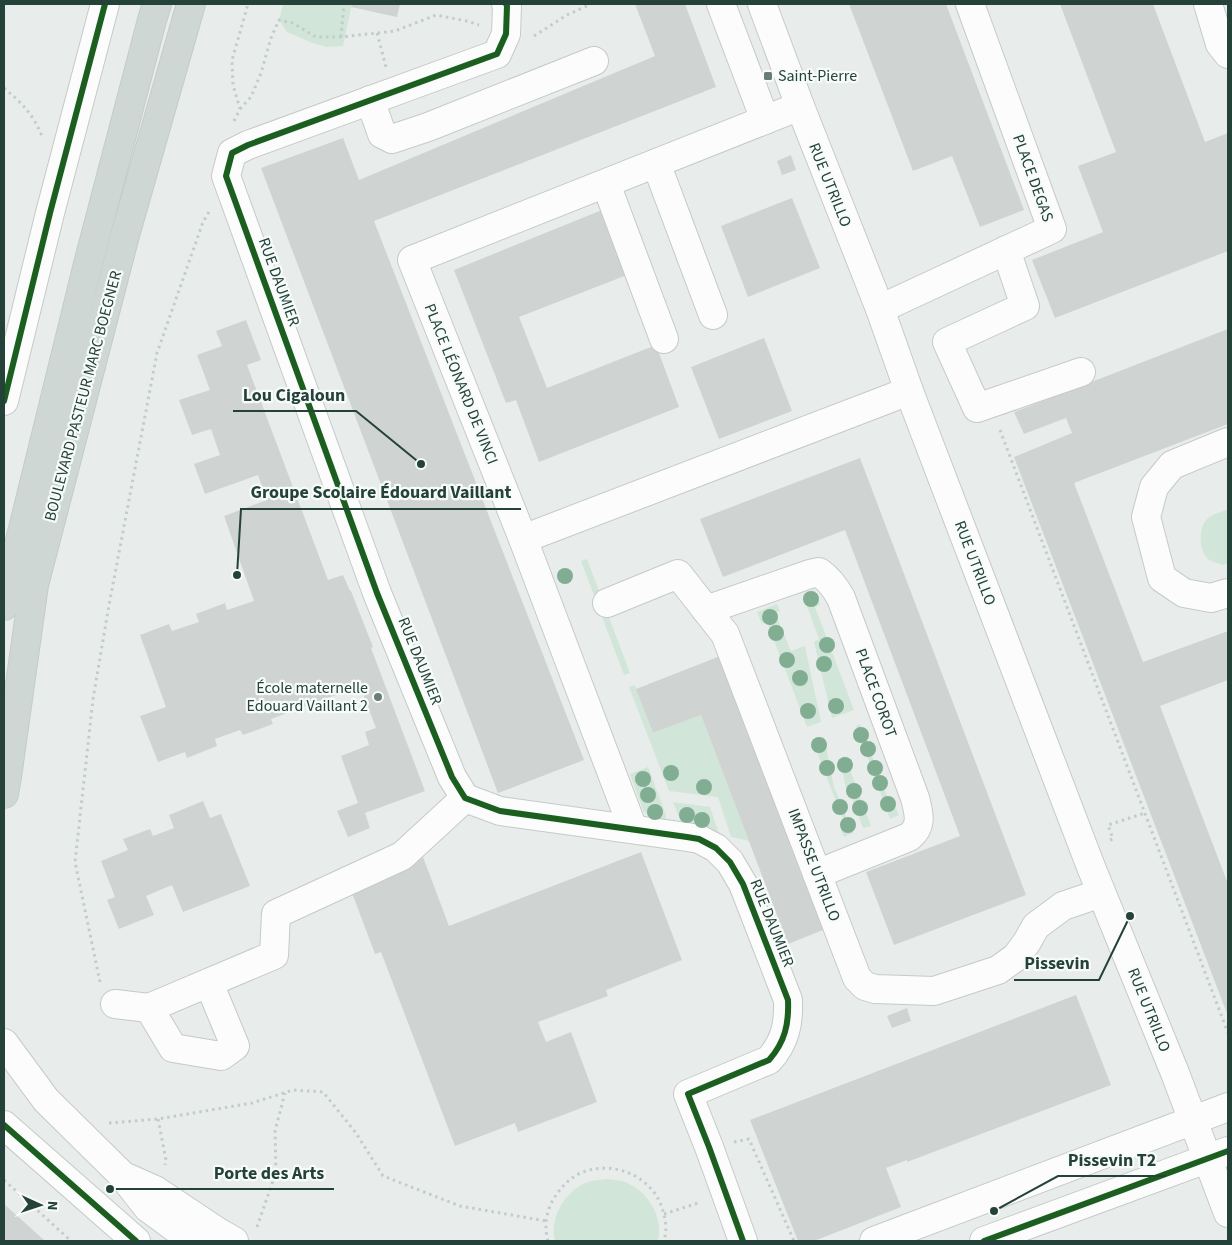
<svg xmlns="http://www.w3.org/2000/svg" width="1232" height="1245" font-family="'Source Sans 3',sans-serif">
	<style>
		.green { fill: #d1e6d8 }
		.building { fill: #cfd4d2 }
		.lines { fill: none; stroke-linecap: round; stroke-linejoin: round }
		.minor-casing { stroke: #c5cac8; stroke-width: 30 }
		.major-casing { stroke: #c3ccc9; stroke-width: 30 }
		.path { stroke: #c3ccca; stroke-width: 3; stroke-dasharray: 2.5 4; stroke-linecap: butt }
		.minor { stroke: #fcfcfc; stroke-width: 28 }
		.major { stroke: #cfd7d5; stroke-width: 28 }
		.cycleway-casing { stroke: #f7fbf9; stroke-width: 9 }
		.cycleway { stroke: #1b5e20; stroke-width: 6 }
		.tree { fill: #81ae93 }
		.poi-dot { fill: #697e78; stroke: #f7fbf9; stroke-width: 2 }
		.labels { text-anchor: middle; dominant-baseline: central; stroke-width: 4.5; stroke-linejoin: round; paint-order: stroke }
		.poi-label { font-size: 16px; fill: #24423a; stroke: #f7fbf9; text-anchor: start }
		.street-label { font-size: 16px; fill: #24423a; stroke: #f7fbf9 }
		.leader { fill: none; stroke: #24423a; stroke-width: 2 }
		.callout-dot { fill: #24423a; stroke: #f7fbf9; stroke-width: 2 }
		.callout-label { font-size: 18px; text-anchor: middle; font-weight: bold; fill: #24423a; stroke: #f7fbf9; stroke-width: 4.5; stroke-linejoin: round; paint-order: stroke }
	</style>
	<rect width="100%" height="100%" fill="#e8edeb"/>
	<g class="green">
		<path d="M283,4h69l-9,42 -16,1 -15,-4 -25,-11 -8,-12z"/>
		<path d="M1228,509v54l-5,2c-4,-2 -11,-3 -15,-6 -9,-7 -10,-32 -1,-40 5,-5 15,-7 21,-10z"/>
		<path d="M587,559l43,114 -6,2 -43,-114z"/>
		<path d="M814,590l6,15 -5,2 39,103 -22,8 -18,-76 5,-3 -16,-44z"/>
		<path d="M777,604l3,7 -5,2 16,38 14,-5 16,76 -14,5 -40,-105 -5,2 -5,-12z"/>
		<path d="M635,685l18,48 48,-18 48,126 -18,-4 -13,-40 -49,-6 -40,-104z"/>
		<path d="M860,724l31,83 4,-1 4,9 -9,4 -34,-93z"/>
		<path d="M824,737l10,50 19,46 -9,4 -3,-7 5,-3 -33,-85z"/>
		<path d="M845,756l26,70 -8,2 -13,-36h-3l-2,-8 -5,-25z"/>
		<path d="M648,767l18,48v8l-15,-4 -8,-9 -13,-36z"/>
		<path d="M673,802l37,5 11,33 -39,-16z"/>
		<path d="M607,1179c5,1 10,1 15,2 25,8 42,35 36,60h-103c-6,-24 11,-53 36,-60 5,-1 10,-1 16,-2z"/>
	</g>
	<g class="building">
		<path d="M352,4h48l-3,13 -46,-10z"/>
		<path d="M635,4h50l31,83 -342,134 210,539 -86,33 -237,-625 82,-30 16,42 296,-124z"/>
		<path d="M849,4h97l78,206 -44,17 -28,-71 -39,15z"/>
		<path d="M1060,4h93l52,138 23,-9v118l-173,67 -23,-58 71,-28 -25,-66 38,-14z"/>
		<path d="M791,155l5,15 -14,5 -5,-14z"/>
		<path d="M792,198l28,70 -72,29 -27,-71z"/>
		<path d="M602,210l25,65 -108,42 28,71 109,-43 23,62 -140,55 -23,-62 -10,3 -52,-133z"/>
		<path d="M246,320l15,40 -14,5 81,215 15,-5 7,16h1l22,56 -2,1 54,143 -60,22 5,15 -22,9 -11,-26 21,-8 -17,-47 28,-11 -4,-13 11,-4 -16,-42 -89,33 2,5 -30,11 -3,-5 -25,9 2,7 -30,12 -2,-6 -27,10 -18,-46 26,-9 -26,-72 29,-11 3,7 27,-9 -3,-8 29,-11 2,7 27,-9 -30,-85 43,-16 -9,-25 -53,19 -11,-30 26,-9 -9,-26 -19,6 -13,-35 31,-10 -13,-35 25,-9 -6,-15z"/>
		<path d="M1228,329v95l-154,59 69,179 85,-31v49l-68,26 68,178v132l-214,-559 58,-24 -6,-15 -42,16 -10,-22z"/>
		<path d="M764,338l28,73 -73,28 -28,-72z"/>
		<path d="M860,458l166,437 -132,50 -28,-73 94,-36 -115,-306 -122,47 -23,-58z"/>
		<path d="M728,653l105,273 -45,18 -87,-229 -48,18 -17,-44z"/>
		<path d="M203,801l7,17 11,-4 29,72 -67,26 -11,-27 -26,11 8,19 -35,14 -12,-29 8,-3 -14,-36 27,-11 -5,-11 27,-10 3,7 21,-8 -5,-13z"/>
		<path d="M641,852l41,108 -76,30 2,6 -70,26 8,20 25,-10 26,70 -79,30 -3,-9 -60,23 -74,-194 -6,2 -26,-69 74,-28 26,69z"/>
		<path d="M1076,995l35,90 -204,77v-2l-21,8 15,39 -87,34h-16l-48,-121z"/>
		<path d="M907,1008l4,13 -19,7 -5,-12z"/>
		<path d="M4,1204l41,37h-41z"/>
	</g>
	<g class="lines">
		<g class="minor-casing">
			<g id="minor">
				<path d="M506,4l1,2 -1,28 -9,20 -249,91 -16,8 -6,23 151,417 75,184 13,21 35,13 187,26 12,2 17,9 14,14 13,22 45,116c1,24 -3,42 -19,60l-81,34 21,53 34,94"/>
				<path d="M721,4l44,116"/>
				<path d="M762,4l38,102 80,203 29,82 182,476 84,206 53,140"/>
				<path d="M1208,4l12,40 8,10"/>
				<path d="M370,100l12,34 10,5 36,-12 166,-66"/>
				<path d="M656,163l57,152"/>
				<path d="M606,184l58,155"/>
				<path d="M1006,250l19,56 -78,36 30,66 104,-36"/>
				<path d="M880,309l172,-80 -82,-225"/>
				<path d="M4,401l46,-188 55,-209"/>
				<path d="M1228,442l-56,23 -18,22 -8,30 16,61 22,15 27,5 17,-5"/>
				<path d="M523,539l386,-148"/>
				<path d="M607,603l71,-29 47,60 132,344 8,8 10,3 59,2 64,-21 18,-13 11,-15 9,-16 27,-20 38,-13"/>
				<path d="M706,610l104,-36 9,-2c10,7 16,15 22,26l74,200c4,16 8,28 -6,39l-92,37"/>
				<path d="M633,829l-110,-290 -111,-279 388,-154"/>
				<path d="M115,1004l34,4 125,-53 2,-41 126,-58 63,-58"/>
				<path d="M149,1008l24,40 48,8 14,-10 -26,-63"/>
				<path d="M4,1043l42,57 76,75 26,33 45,33"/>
				<path d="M4,1125l132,116"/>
				<path d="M128,1178l27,12 63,42 16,9"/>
				<path d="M874,1241l354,-134"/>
				<path d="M984,1241l244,-90"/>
			</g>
		</g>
		<g class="major-casing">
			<g id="major">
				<path d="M4,606l84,-342 64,-244 5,-16"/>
				<path d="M4,794l3,-17 27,-192 90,-346 67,-235"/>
			</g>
		</g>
		<g class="path">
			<path d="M377,33l9,34"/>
			<path d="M534,36l33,-21 24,-11"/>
			<path d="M341,37l3,-33"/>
			<path d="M4,88c19,16 28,25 38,48"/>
			<path d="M240,109l11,-12 10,-24 10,-35 8,-18 14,3 23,14h25l54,-6 41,-16 31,6 12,4"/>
			<path d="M234,121l6,-12 -7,-24 -1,-25 16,-56"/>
			<path d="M1000,430l228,603"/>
			<path d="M1110,840l3,-1 -5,-14 37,-12"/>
			<path d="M100,982l-25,-120 18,-163 16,-94 48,-252 46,-131 7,-12"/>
			<path d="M158,1119l8,41 -1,5"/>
			<path d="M109,1123l49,-4 94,-16 41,-13 30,2 33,41 27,43 77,30 86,15"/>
			<path d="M734,1142l15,-3 45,102"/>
			<path d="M4,1180l67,61"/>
			<path d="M664,1214l37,-12"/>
			<path d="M257,1227l19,-55 -1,-41 10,-38"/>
			<path d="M548,1241c-4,-13 -2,-29 5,-41 7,-12 17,-23 30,-28 32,-12 71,5 80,39 3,10 4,20 1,30"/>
		</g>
		<use href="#minor" class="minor"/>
		<use href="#major" class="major"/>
		<g class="cycleway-casing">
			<g id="cycleway">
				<path d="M506,4l1,2 -1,28 -9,20 -249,91 -16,8 -6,23 151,417 75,184 13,21 35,13 187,26 12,2 17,9 14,14 13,22 45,116c1,24 -3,42 -19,60l-81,34 21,53 34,94"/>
				<path d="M4,401l46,-188 55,-209"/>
				<path d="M4,1125l132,116"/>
				<path d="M984,1241l244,-90"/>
			</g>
		</g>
		<use href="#cycleway" class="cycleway"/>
	</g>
	<g class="tree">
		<circle cx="565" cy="576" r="8"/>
		<circle cx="811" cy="599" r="8"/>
		<circle cx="770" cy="617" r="8"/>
		<circle cx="776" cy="633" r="8"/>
		<circle cx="827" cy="645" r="8"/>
		<circle cx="787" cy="660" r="8"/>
		<circle cx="824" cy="664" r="8"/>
		<circle cx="800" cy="678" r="8"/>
		<circle cx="836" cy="706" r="8"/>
		<circle cx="808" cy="711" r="8"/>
		<circle cx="861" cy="735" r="8"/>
		<circle cx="819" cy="745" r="8"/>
		<circle cx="868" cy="749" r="8"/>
		<circle cx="845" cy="765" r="8"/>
		<circle cx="827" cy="768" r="8"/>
		<circle cx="875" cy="768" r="8"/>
		<circle cx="671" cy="773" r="8"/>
		<circle cx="643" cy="779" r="8"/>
		<circle cx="880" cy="783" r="8"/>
		<circle cx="704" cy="787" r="8"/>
		<circle cx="854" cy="791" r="8"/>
		<circle cx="648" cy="795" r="8"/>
		<circle cx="888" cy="804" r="8"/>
		<circle cx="840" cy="807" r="8"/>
		<circle cx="860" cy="808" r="8"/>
		<circle cx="655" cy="812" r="8"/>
		<circle cx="687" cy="815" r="8"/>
		<circle cx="702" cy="820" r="8"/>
		<circle cx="848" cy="825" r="8"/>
	</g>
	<g class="poi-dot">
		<rect x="763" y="71" width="10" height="10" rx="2.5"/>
		<circle cx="378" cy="697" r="5"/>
	</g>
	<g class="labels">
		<g class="poi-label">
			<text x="778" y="76">Saint-Pierre</text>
			<text x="368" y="688" text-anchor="end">École maternelle<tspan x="368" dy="18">Edouard Vaillant 2</tspan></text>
		</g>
		<g class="street-label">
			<text transform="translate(1033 178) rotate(70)">PLACE DEGAS</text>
			<text transform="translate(830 185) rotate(68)">RUE UTRILLO</text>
			<text transform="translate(279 282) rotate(70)">RUE DAUMIER</text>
			<text transform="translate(461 384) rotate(68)">PLACE LÉONARD DE VINCI</text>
			<text transform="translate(83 396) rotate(-75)">BOULEVARD PASTEUR MARC BOEGNER</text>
			<text transform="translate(975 563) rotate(69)">RUE UTRILLO</text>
			<text transform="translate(420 661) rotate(68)">RUE DAUMIER</text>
			<text transform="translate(876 693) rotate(70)">PLACE COROT</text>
			<text transform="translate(814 865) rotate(69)">IMPASSE UTRILLO</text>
			<text transform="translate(772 923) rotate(68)">RUE DAUMIER</text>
			<text transform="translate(1149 1010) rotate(68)">RUE UTRILLO</text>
		</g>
	</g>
	<path class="leader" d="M421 464L356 411H233M237 575L241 509H521M1130 916L1099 980H1014M994 1211L1058 1176H1166M110 1189L204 1189H334"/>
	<g class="callout-dot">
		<circle cx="421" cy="464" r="5"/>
		<circle cx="237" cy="575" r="5"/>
		<circle cx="1130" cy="916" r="5"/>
		<circle cx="994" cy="1211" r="5"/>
		<circle cx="110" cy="1189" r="5"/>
	</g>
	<g class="callout-label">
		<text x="294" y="401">Lou Cigaloun</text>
		<text x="381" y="498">Groupe Scolaire Édouard Vaillant</text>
		<text x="1057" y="969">Pissevin</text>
		<text x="1112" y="1166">Pissevin T2</text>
		<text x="269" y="1179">Porte des Arts</text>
	</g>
	<rect width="1232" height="1245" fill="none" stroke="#24423a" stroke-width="10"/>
	<g transform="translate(40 1205) rotate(93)" stroke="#f7fbf9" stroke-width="4" paint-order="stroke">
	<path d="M0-4L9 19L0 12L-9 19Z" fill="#24423a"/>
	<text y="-8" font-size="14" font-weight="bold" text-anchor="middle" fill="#24423a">N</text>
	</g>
</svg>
